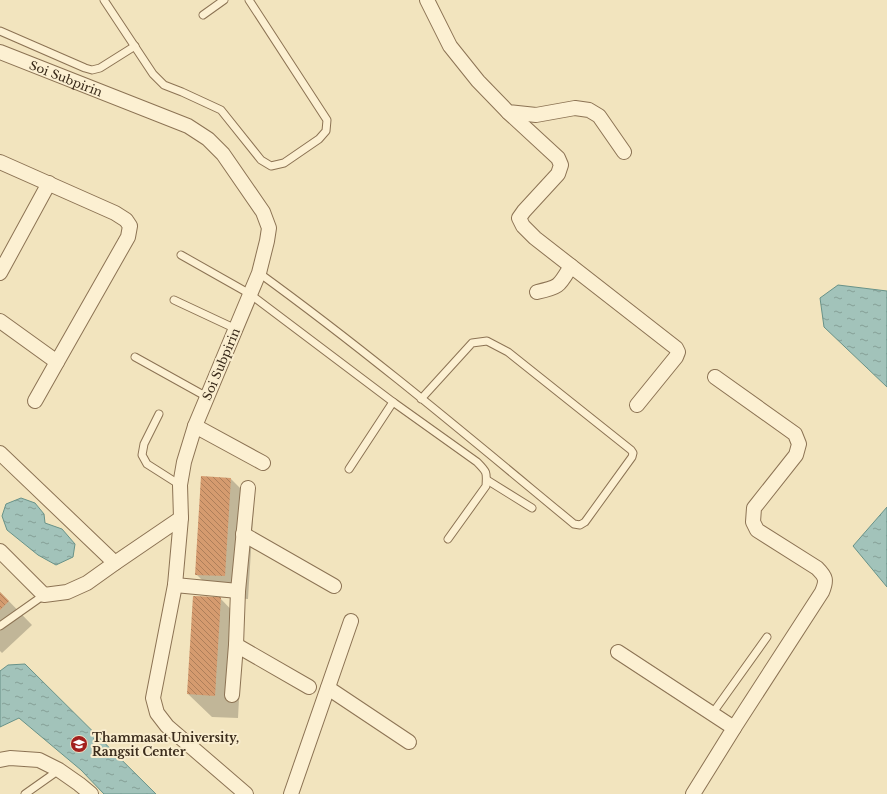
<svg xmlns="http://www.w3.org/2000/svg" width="887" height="794" font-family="'Libre Baskerville',serif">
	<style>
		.water { fill: url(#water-ripples); stroke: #689288 }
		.shadow { fill: #0003 }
		.building { fill: url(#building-back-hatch) }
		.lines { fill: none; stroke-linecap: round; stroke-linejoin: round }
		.lane-casing { stroke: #8c7354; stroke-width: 9 }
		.street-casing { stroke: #8c7354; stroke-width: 16 }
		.lane { stroke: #fcf0d2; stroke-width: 7 }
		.street { stroke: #fcf0d2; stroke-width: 14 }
		.labels { text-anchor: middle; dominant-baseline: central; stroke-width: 4; stroke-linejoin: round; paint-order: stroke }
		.street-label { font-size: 12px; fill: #3a2b1b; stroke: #f9edce }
		.poi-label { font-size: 12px; font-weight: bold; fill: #3a2b1b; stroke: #f9edce; text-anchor: start }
	</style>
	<defs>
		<pattern id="water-ripples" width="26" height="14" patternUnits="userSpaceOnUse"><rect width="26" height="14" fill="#a2c3ba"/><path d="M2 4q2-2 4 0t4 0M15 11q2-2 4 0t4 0" fill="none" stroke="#859f96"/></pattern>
		<pattern id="building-back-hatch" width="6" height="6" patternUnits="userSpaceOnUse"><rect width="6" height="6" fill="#d59b6f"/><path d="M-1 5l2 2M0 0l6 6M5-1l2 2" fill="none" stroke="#ae7f5a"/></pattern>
	</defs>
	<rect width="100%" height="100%" fill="#f2e4be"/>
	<g class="water">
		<path d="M838,285l49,6v96l-63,-60 -4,-29z"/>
		<path d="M21,498l14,5 9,11 1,9 17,6 13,15 -2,13 -17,8 -18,-10 -31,-25 -5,-14 4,-12z"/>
		<path d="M887,507v80l-34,-41z"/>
		<path d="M25,664l131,130h-52l-23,-24 -62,-52 -19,9v-56l8,-6z"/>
	</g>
	<g class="shadow">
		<path d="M231,479l23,23 -6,97 -29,-2 24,25 -5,96 -26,-1 -24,-23 32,-96 -24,-24z"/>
		<path d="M0,592l32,33 -30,28 -2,-2z"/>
	</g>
	<g class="building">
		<path d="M201,476l30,2 -6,98 -30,-1z"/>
		<path d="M0,592l9,9 -9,9z"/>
		<path d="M193,596l28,1 -6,99 -28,-2z"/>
	</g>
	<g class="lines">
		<g class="lane-casing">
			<g id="lane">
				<path d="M104,0l49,74 11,11 18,7 39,18 40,50 10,6 13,-3 35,-24 7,-8 1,-11 -78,-120"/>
				<path d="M203,15l21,-15"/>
				<path d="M0,31l85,37 7,2 8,-2 35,-22"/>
				<path d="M181,255l69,39 143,108 84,60c10,10 10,10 9,24l-38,53"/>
				<path d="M259,273c109,79 212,166 315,251l6,1 5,-3 47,-65 1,-4 -2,-3 -123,-98 -21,-11 -15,2 -51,56"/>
				<path d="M174,300l62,29"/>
				<path d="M135,357l72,40"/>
				<path d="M159,414l-15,30 -2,11 5,9 33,21"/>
				<path d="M349,469l44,-67"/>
				<path d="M487,480l45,28"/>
				<path d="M0,626l44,-31"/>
				<path d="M712,714l55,-77"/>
				<path d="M25,794l34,-24"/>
			</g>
		</g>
		<g class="street-casing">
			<g id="street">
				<path d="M427,0l23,46 28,35 30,31 28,3 39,-7 14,2 10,6 25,36"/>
				<path id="s1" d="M0,52l188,74 20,13 15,15 40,58 6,16 -2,13 -8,32 -64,153 -11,36 -4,23 1,33 -6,67 -22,113 4,15 10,13 79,68"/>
				<path d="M508,112l50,46 3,7 -3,9 -34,37 -5,7 4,8 12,12 141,110 2,4 -2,5 -39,48"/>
				<path d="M0,162l115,51 11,7 4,6 -2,11 -71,125 -57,-41"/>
				<path d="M0,273l49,-90"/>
				<path d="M537,292c23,-5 22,-6 34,-26"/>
				<path d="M715,377l80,57 4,10 -3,11 -42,53 -1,14 4,8 60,38c9,9 10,12 5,24l-88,136"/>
				<path d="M35,401l22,-39"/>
				<path d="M195,426l68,37"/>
				<path d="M0,453l115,110"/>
				<path d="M243,534l91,52"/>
				<path d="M0,551l44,44 23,-3 20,-9 28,-20 66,-45"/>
				<path d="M175,585l63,6"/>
				<path d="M236,645l73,42"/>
				<path d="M618,652l116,76 -41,66"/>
				<path d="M328,688l81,54"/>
				<path d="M232,695l4,-50 2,-54 10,-103"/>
				<path d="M0,760l10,-2 29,2 20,10 20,14 12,10"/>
				<path d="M291,794l60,-173"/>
			</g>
		</g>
		<use href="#lane" class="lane"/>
		<use href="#street" class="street"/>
	</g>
	<defs>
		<g id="university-disc" transform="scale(0.9)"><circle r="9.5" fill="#a2201e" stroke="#f9edce"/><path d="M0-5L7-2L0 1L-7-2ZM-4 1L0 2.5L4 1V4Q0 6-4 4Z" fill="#fff"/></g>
	</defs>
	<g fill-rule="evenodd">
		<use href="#university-disc" x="79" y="744"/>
	</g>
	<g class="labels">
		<g class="street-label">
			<text stroke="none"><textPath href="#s1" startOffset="71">Soi Subpirin</textPath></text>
			<text transform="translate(221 364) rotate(-67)">Soi Subpirin</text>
		</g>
		<g class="poi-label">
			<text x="92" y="737">Thammasat University,<tspan x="92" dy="14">Rangsit Center</tspan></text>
		</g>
	</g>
</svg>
